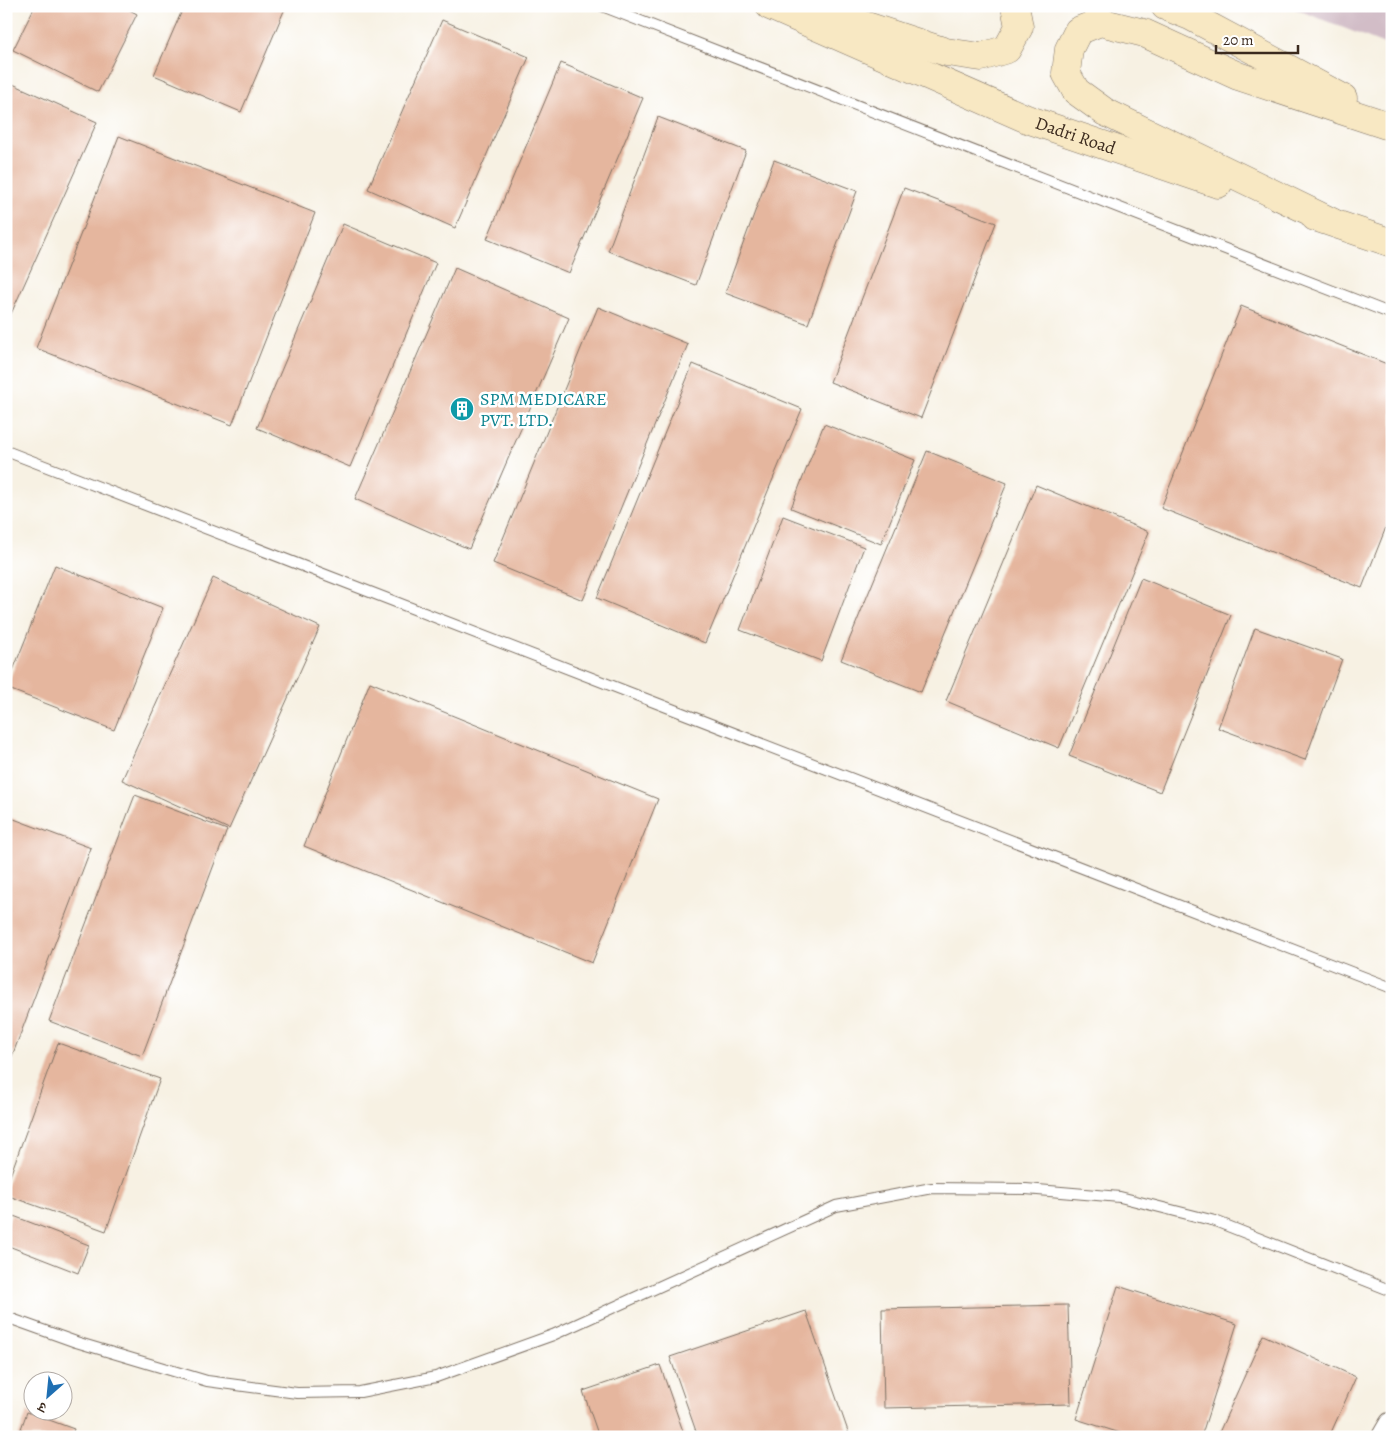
<svg xmlns="http://www.w3.org/2000/svg" width="1398" height="1443" font-family="Alegreya,'Noto Serif Devanagari',serif">
	<style>
		.industrial { fill: #d2bdc7 }
		.building { fill: #e5b69e }
		.lines { fill: none; stroke-linecap: round; stroke-linejoin: round }
		.service-casing { stroke: #7d7063; stroke-width: 12 }
		.tertiary-casing { stroke: #7d7063; stroke-width: 28 }
		.secondary-casing { stroke: #7d7063; stroke-width: 29 }
		.service { stroke: #fff; stroke-width: 10 }
		.tertiary { stroke: #fff; stroke-width: 26 }
		.secondary { stroke: #f8e8c3; stroke-width: 28 }
		.labels { text-anchor: middle; dominant-baseline: central; stroke-width: 5; stroke-linejoin: round; paint-order: stroke }
		.street-label { font-size: 18px; fill: #3b2a1e; stroke: #fff }
		.culture-label { font-size: 18px; fill: #0d838f; stroke: #fff; text-anchor: start }
	</style>
	<rect width="100%" height="100%" fill="#fff"/>
	<filter id="ink" filterUnits="userSpaceOnUse"><feTurbulence type="fractalNoise" baseFrequency=".02" numOctaves="2"/><feDisplacementMap in="SourceGraphic" scale="10" xChannelSelector="R" yChannelSelector="G"/><feConvolveMatrix kernelMatrix="1 2 1 2 8 2 1 2 1" color-interpolation-filters="sRGB"/></filter>
	<filter id="wash" filterUnits="userSpaceOnUse"><feTurbulence type="fractalNoise" baseFrequency=".0096" numOctaves="4" result="noise"/><feDisplacementMap in="SourceGraphic" scale="20" xChannelSelector="R" yChannelSelector="G"/><feGaussianBlur stdDeviation="1.12" result="paint"/><feColorMatrix in="noise" values="0 0 0 0 0 0 0 0 0 0 0 0 0 0 0 0 0 1.4 0 .05"/><feComposite in="paint" operator="in"/></filter>
	<g filter="url(#wash)">
		<rect width="100%" height="100%" fill="#f7f1e3"/>
		<path class="industrial" d="M1288,6h104v41z"/>
		<g id="blocks">
			<g class="building">
				<path d="M35,6h87l15,8 -39,78 -85,-42z"/>
				<path d="M184,6h102l-45,106 -87,-37z"/>
				<path d="M442,20l87,37 -74,171 -87,-39z"/>
				<path d="M561,63l82,35 -74,175 -82,-34z"/>
				<path d="M6,81l91,41 -91,203z"/>
				<path d="M658,117l88,34 -50,134 -88,-34z"/>
				<path d="M119,136l196,77 -83,212 -196,-77z"/>
				<path d="M774,160l83,31 -49,133 -83,-31z"/>
				<path d="M904,188l92,35 -75,195 -91,-36z"/>
				<path d="M343,224l93,39 -86,204 -93,-39z"/>
				<path d="M455,268l114,50 -100,231 -114,-50z"/>
				<path d="M1241,306l151,60v146l-30,76 -201,-80z"/>
				<path d="M598,307l90,37 -105,256 -90,-37z"/>
				<path d="M693,364l109,45 -97,234 -108,-45z"/>
				<path d="M824,424l91,36 -34,84 -90,-36z"/>
				<path d="M927,451l80,32 -86,209 -80,-32z"/>
				<path d="M1036,485l113,47 -90,216 -113,-47z"/>
				<path d="M783,516l81,31 -43,114 -81,-31z"/>
				<path d="M55,565l108,43 -49,122 -108,-42z"/>
				<path d="M213,578l107,49 -91,202 -107,-49z"/>
				<path d="M1141,578l90,37 -71,177 -91,-36z"/>
				<path d="M1255,628l87,31 -37,101 -87,-32z"/>
				<path d="M370,682l288,117 -66,164 -288,-117z"/>
				<path d="M135,795l92,35 -85,226 -93,-35z"/>
				<path d="M6,816l85,32 -85,224z"/>
				<path d="M58,1043l102,36 -54,152 -100,-36v-8z"/>
				<path d="M11,1215l78,30 -11,28 -72,-28v-17z"/>
				<path d="M1118,1286l119,38 -36,113h-68l-57,-18z"/>
				<path d="M1068,1305l3,99 -187,4 -2,-99z"/>
				<path d="M806,1311l44,126h-152l-28,-80z"/>
				<path d="M1263,1335l93,42 -27,60h-112z"/>
				<path d="M660,1365l25,72h-86l-16,-46z"/>
				<path d="M27,1412l47,17 -3,8h-53z"/>
				<path d="M1053,1433v4h-13v-1z"/>
			</g>
		</g>
	</g>
	<g filter="url(#ink)">
		<use href="#blocks" fill-opacity="0" stroke="#7d7063" stroke-width="1"/>
		<g class="lines">
			<g class="service-casing">
				<g id="service">
					<path d="M602,6l790,308"/>
					<path d="M6,451l1386,537"/>
					<path d="M6,1317l70,25 131,39 90,12 63,-1 76,-15 117,-42 283,-129 96,-18 94,1 94,8 95,24 177,70"/>
				</g>
			</g>
			<g class="tertiary-casing">
				<path id="tertiary" d="M1385,1437l7,-12"/>
			</g>
			<g class="secondary-casing">
				<g id="secondary">
					<path id="s1" d="M770,6l257,113 191,65"/>
					<path d="M1165,6l25,10 153,82"/>
					<path d="M818,10l128,42 35,5 26,-8 12,-22 -4,-21"/>
					<path d="M1315,217l77,26"/>
					<path d="M1332,222l-227,-110 -29,-21 -10,-18 3,-24 9,-18 22,-9 44,11 94,43 154,51"/>
				</g>
			</g>
			<use href="#service" class="service"/>
			<use href="#tertiary" class="tertiary"/>
			<use href="#secondary" class="secondary"/>
		</g>
	</g>
	<defs>
		<g id="building-disc" transform="scale(1.25)"><circle r="9.5" fill="#0f9aa8" stroke="#fff"/><path d="M-4-6H4V6H1V3H-1V6H-4ZM-2.5-4.3h1.7v1.8h-1.7ZM.8-4.3h1.7v1.8H.8ZM-2.5-1h1.7V.8h-1.7ZM.8-1h1.7V.8H.8Z" fill="#fff"/></g>
	</defs>
	<g fill-rule="evenodd">
		<use href="#building-disc" x="462" y="409"/>
	</g>
	<g class="labels">
		<g class="street-label">
			<text stroke="none"><textPath href="#s1" startOffset="332">Dadri Road</textPath></text>
		</g>
		<g class="culture-label">
			<text x="480" y="399">SPM MEDICARE<tspan x="480" dy="21">PVT. LTD.</tspan></text>
		</g>
	</g>
	<rect width="1398" height="1443" fill="none" stroke="#fff" stroke-width="25"/>
	<g transform="translate(48 1396) rotate(207)"><circle r="24" fill="#ffffff" stroke="#b1aaa5"/>
	<path d="M0-4L9 19L0 12L-9 19Z" fill="#1f6fb2"/>
	<text y="-8" font-size="14" font-weight="bold" text-anchor="middle" fill="#3b2a1e">उ</text>
	</g>
	<path d="M1216 45v8h82v-8" fill="none" stroke="#3b2a1e" stroke-width="2.5"/>
	<text x="1223" y="45" font-size="15" fill="#3b2a1e" stroke="#ffffff" stroke-width="4" paint-order="stroke">20 m</text>
</svg>
